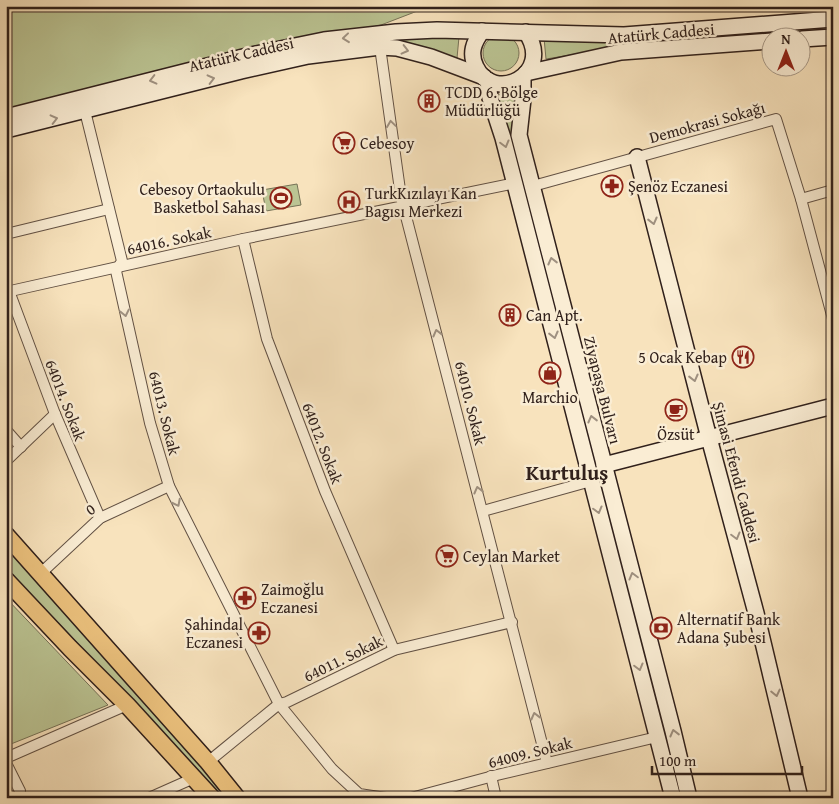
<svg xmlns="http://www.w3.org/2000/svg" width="839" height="804" font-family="'Gentium Book Plus',serif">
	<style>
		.green { fill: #bbc493; stroke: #767257 }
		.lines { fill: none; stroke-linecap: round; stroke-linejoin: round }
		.street-casing { stroke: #625144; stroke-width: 12 }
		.secondary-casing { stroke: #30201b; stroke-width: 18 }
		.primary-casing { stroke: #30201b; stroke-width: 19 }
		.street { stroke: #faedd4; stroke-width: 10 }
		.secondary { stroke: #faedd4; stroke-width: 15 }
		.primary { stroke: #ecc27e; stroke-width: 16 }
		.oneway { stroke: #9f9181 }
		.labels { text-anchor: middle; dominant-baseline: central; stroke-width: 5; stroke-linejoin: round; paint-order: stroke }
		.street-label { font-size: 16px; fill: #30201b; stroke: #faedd4 }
		.poi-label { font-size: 16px; fill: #30201b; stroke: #faedd4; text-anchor: start }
		.district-label { font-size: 21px; font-weight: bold; fill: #30201b; stroke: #faedd4 }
	</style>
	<rect width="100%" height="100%" fill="#f8e3bd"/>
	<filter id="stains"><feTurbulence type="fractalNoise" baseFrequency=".004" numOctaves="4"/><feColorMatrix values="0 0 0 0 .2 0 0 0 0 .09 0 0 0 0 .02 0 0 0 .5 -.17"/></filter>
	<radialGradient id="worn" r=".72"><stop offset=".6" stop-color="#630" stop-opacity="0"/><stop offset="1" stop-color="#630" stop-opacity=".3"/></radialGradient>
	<g class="green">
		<path d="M34,6h389l-3,4 -39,15 -375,88v-101z"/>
		<path d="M833,27v5l-215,15 -72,12 -2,-21 142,-2z"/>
		<circle cx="501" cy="53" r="18"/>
		<path d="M459,37l-2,21 -58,-16 -393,80 392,-84z"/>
		<path d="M495,94l21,1 -4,43 21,74 151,586h-7z"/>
		<path d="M297,184l4,21 -35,6 -4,-21z"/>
		<path d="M6,548l158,173 64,77h-7l-63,-71 -152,-159z"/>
		<path d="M6,598l102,107 -102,41z"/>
	</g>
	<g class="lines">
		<g class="street-casing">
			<g id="street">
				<path d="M380,47l21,150 146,566"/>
				<path d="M85,111l37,150 -6,10 34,152 19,63 110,218 53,65 27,25 27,4"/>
				<path d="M533,186l243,-67 25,80 32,120"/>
				<path d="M801,199l32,-9"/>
				<path d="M6,234l103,-25"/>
				<path d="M243,239l24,100 58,152 69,159"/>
				<path d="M9,291l46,123 45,104"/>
				<path d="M6,292l237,-53 272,-56"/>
				<path d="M6,430l15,17"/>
				<path d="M6,461l49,-47"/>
				<path d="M483,511l108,-30"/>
				<path d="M40,574l60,-56 69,-32"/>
				<path d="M6,758l121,-53"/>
				<path d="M208,762l71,-58 8,-2 107,-52 118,-28"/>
				<path d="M6,763l14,28"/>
				<path d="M491,776l5,22"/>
				<path d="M149,798l45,-20"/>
				<path d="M411,798l86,-23 160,-38"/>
			</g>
		</g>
		<g class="secondary-casing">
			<g id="secondary">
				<path d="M482,31c-8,11 -13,22 -6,36 17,37 79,8 50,-35"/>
				<path d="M802,39l31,-2"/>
				<path d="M526,73l95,-21 151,-11"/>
				<path d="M523,77v22l-4,36 154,596 16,67"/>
				<path d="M488,80l2,18 13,40 170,660"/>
				<path d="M6,117l245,-62 73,-15 72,-8 41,-2 187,5 209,-16"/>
				<path d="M6,130l235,-59 67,-15 72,-9 17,1 34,9 53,20"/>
				<path d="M637,157l72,281 47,175 44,185"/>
				<path d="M604,465l229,-59"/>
			</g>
		</g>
		<g class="primary-casing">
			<g id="primary">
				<path d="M6,535l202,227 29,36"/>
				<path d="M6,580l64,68 57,57 85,93"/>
			</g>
		</g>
		<use href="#street" class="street"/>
		<use href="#secondary" class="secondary"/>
		<use href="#primary" class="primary"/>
	</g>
	<defs><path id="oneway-chevron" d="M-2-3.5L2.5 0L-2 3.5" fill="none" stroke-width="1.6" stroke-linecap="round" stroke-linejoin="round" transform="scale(1.25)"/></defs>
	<g class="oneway">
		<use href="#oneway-chevron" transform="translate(346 38) rotate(174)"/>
		<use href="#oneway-chevron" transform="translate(405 50) rotate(14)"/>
		<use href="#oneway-chevron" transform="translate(211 79) rotate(-14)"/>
		<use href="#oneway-chevron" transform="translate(153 80) rotate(166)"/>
		<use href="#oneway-chevron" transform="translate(54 119) rotate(-14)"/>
		<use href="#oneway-chevron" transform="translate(391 124) rotate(-98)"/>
		<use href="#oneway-chevron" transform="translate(505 144) rotate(75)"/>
		<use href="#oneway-chevron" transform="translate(653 221) rotate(76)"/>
		<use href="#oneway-chevron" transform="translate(552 261) rotate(-104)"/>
		<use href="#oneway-chevron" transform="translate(125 313) rotate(78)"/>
		<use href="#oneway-chevron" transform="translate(437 333) rotate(-104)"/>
		<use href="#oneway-chevron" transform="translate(554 335) rotate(76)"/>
		<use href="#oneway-chevron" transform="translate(694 378) rotate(76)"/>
		<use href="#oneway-chevron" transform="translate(592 419) rotate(-104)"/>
		<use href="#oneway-chevron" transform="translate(478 490) rotate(-104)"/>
		<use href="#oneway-chevron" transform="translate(177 503) rotate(63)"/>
		<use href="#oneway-chevron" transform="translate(598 510) rotate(75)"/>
		<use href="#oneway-chevron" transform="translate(736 536) rotate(75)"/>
		<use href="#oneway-chevron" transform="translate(633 576) rotate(-105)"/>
		<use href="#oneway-chevron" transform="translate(639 667) rotate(75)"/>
		<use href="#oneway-chevron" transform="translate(776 693) rotate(77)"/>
		<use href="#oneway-chevron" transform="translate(535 716) rotate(-104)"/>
		<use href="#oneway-chevron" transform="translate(674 733) rotate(-104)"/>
	</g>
	<defs>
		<g id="building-ring" transform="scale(1.125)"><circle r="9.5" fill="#faedd4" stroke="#8f2418" stroke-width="1.5"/><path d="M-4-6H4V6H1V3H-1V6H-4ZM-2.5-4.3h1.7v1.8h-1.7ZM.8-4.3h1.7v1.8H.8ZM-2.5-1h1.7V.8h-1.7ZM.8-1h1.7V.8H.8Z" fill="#8f2418"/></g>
		<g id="supermarket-ring" transform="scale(1.125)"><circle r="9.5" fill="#faedd4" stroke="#8f2418" stroke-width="1.5"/><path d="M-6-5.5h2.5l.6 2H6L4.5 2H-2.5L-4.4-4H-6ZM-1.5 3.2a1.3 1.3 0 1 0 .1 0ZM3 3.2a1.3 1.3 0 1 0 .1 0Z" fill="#8f2418"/></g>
		<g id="pharmacy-ring" transform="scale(1.125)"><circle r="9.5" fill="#faedd4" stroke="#8f2418" stroke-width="1.5"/><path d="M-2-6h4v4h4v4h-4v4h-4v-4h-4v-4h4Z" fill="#8f2418"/></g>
		<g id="stadium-ring" transform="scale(1.125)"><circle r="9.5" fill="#faedd4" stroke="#8f2418" stroke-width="1.5"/><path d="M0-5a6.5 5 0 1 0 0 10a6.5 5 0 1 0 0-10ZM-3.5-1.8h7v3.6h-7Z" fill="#8f2418"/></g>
		<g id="hospital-ring" transform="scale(1.125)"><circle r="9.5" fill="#faedd4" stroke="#8f2418" stroke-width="1.5"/><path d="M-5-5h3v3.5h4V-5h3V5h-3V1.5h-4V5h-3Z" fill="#8f2418"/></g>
		<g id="restaurant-ring" transform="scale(1.125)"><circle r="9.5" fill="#faedd4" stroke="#8f2418" stroke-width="1.5"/><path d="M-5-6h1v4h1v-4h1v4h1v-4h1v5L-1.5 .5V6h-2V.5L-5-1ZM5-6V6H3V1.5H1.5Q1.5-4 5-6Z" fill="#8f2418"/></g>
		<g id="shop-ring" transform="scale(1.125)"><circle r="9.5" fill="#faedd4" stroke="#8f2418" stroke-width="1.5"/><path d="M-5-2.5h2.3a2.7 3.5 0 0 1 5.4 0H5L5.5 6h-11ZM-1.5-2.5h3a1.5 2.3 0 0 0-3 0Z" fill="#8f2418"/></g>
		<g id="cafe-ring" transform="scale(1.125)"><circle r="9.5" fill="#faedd4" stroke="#8f2418" stroke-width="1.5"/><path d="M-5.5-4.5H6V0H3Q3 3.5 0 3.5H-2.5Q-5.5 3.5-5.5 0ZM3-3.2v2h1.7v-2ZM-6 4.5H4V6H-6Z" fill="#8f2418"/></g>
		<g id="bank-ring" transform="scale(1.125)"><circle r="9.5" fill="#faedd4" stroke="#8f2418" stroke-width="1.5"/><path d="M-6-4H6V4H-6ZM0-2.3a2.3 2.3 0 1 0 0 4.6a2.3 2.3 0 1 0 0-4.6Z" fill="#8f2418"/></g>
	</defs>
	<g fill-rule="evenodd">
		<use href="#building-ring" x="429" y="101"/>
		<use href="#supermarket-ring" x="344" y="143"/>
		<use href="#pharmacy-ring" x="612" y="186"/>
		<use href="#stadium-ring" x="281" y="198"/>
		<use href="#hospital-ring" x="349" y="202"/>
		<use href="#building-ring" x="510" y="315"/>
		<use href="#restaurant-ring" x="743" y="357"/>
		<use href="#shop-ring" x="550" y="373"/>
		<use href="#cafe-ring" x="676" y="410"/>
		<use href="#supermarket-ring" x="447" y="556"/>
		<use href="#pharmacy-ring" x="245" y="598"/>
		<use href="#bank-ring" x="661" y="628"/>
		<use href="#pharmacy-ring" x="259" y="633"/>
	</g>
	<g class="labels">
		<g class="street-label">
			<text transform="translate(661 33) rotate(-5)">Atatürk Caddesi</text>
			<text transform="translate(241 54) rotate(-13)">Atatürk Caddesi</text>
			<text transform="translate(707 122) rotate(-15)">Demokrasi Sokağı</text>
			<text transform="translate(169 240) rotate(-12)">64016. Sokak</text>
			<text transform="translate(603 390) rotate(76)">Ziyapaşa Bulvarı</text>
			<text transform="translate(66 400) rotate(69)">64014. Sokak</text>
			<text transform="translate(471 403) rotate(76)">64010. Sokak</text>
			<text transform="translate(165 413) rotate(76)">64013. Sokak</text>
			<text transform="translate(323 443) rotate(69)">64012. Sokak</text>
			<text transform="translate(737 472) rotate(75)">Şimasi Efendi Caddesi</text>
			<text transform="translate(90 509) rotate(-35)">0</text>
			<text transform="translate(343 658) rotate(-26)">64011. Sokak</text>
			<text transform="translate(530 752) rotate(-14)">64009. Sokak</text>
		</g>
		<g class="poi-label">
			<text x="445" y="92">TCDD 6. Bölge<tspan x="445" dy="18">Müdürlüğü</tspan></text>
			<text x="360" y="143">Cebesoy</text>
			<text x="628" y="186">Şenöz Eczanesi</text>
			<text x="265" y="189" text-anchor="end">Cebesoy Ortaokulu<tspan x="265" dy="18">Basketbol Sahası</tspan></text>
			<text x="365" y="193">TurkKızılayı Kan<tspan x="365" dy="18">Bagısı Merkezi</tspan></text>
			<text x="526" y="315">Can Apt.</text>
			<text x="727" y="357" text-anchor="end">5 Ocak Kebap</text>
			<text x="550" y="397" text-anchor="middle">Marchio</text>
			<text x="676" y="434" text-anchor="middle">Özsüt</text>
			<text x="463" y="556">Ceylan Market</text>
			<text x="261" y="589">Zaimoğlu<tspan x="261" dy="18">Eczanesi</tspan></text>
			<text x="677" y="619">Alternatif Bank<tspan x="677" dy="18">Adana Şubesi</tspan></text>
			<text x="243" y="624" text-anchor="end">Şahindal<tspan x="243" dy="18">Eczanesi</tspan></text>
		</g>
		<g class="district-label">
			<text x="567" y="472">Kurtuluş</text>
		</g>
	</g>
	<rect width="839" height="804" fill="none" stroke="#f8e3bd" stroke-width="25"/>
	<rect x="8" y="8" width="824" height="789" fill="none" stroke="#30201b" stroke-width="2.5"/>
	<rect x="12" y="12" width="814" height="779" fill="none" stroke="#30201b"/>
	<g transform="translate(786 52)"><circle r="24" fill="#faedd4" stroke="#a99b8a"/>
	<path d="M0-4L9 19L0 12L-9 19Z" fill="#8f2418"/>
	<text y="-8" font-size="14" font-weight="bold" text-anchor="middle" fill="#30201b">N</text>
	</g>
	<path d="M652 766v8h150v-8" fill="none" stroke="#30201b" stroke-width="2.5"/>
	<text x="659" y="766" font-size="15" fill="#30201b" stroke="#faedd4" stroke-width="4" paint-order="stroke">100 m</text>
	<rect width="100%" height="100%" filter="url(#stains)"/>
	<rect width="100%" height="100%" fill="url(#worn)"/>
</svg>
